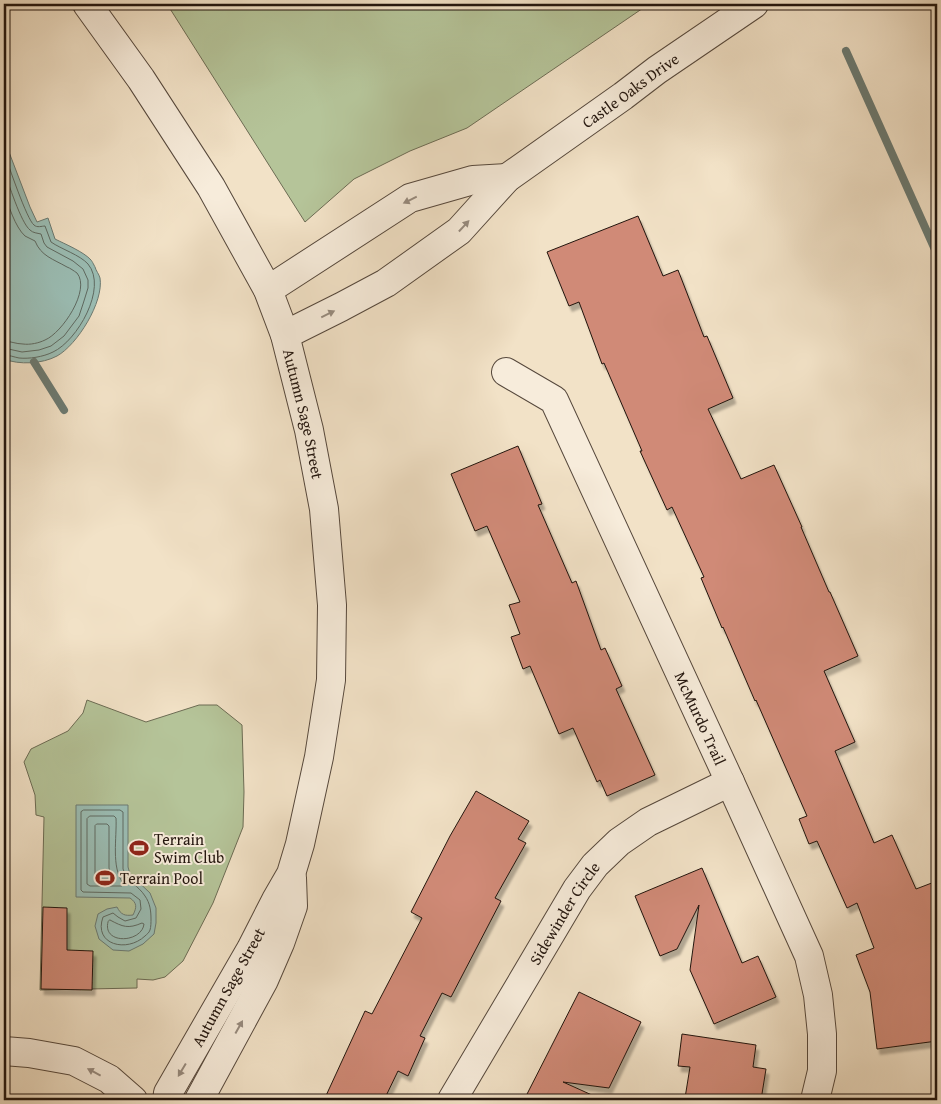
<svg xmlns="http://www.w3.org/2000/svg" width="941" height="1104" font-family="'Gentium Book Plus',serif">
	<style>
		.green { fill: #b5c499; stroke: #6c6c54 }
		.water { fill: #9bbeb5; stroke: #6b7a72 }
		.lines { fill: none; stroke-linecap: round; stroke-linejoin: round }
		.shore { stroke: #5e6a62; stroke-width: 1 }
		.stream { stroke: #6b7a72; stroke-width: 8 }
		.building { fill: #d08a77; stroke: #22150e; filter: url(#shadow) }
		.minor-casing { stroke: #56483c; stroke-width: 30 }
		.tertiary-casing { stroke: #56483c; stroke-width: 30 }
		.minor { stroke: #f7ecdb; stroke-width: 28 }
		.tertiary { stroke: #f7ecdb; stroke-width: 28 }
		.oneway { fill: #978b7f }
		.labels { text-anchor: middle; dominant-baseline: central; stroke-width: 4; stroke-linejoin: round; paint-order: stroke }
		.street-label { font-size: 16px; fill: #22150e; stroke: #f7ecdb }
		.poi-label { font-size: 16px; fill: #22150e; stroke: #f7ecdb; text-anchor: start }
	</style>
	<defs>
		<filter id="shadow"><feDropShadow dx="3" dy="5.5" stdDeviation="1" flood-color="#0004"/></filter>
	</defs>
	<rect width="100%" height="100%" fill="#f2e2c7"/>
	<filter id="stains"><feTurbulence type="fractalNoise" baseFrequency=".004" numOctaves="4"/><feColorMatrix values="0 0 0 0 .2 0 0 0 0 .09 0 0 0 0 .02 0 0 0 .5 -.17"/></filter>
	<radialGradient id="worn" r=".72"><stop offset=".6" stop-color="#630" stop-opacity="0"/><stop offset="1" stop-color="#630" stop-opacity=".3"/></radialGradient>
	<g class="green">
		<path d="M167,4h482l-182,124 -57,23 -56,28 -49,43z"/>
		<path d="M87,700l59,22 53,-17h18l25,20 2,67 -1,35 -30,76 -30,58 -18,16 -12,3 -16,-1v9l-97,2 4,-173 -8,-2 -1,-20 -11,-33 7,-13 37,-18 15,-18z"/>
	</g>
	<g class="water">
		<path d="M4,139l26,68 7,15 11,-4 7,21c10,5 29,13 36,21 1,1 4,7 4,7 1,4 4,7 5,11 4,24 -23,67 -43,78 -15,8 -38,9 -53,3z"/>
		<path d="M76,805h52v62l2,7 20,19 6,15v15l-2,11 -11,10 -14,7 -16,-1 -14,-11 -4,-13 3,-12 9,-5 10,-2c4,8 8,9 16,8 4,-8 4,-12 -3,-17l-54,-1z"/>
	</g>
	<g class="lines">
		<g class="shore">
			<path d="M4,152c4,12 23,68 30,73 3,3 8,1 11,1l6,16c10,7 29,13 37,22 20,24 -11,77 -35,88 -10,5 -24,7 -34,6 -5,-1 -10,-3 -15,-3"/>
			<path d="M4,170c4,12 17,53 26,60 3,3 7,3 11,4l3,9 3,4 26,14 10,8 5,11v8l-5,16 -4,12 -15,20 -13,10 -12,4 -17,2 -18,-4"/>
			<path d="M4,192c4,12 11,35 21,44 3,2 7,3 10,5 6,15 18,18 32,26 3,1 7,4 10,6 14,17 -15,60 -32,67 -6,3 -15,5 -22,4 -7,0 -13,-3 -19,-3"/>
			<path d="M84,810h36l3,2v57c5,14 15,16 22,27 5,7 6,15 6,23 0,3 0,8 -1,11 -1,3 -3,4 -5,6 -18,17 -52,9 -42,-19l10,-4 5,4 7,4 11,-3 5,-9 -1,-9 -9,-7 -48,-1 -2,-2v-78z"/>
			<path d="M90,816h24l2,2c1,20 -5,49 7,65l-1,3h-32l-3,-2v-65z"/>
			<path d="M97,824h10l2,2v42l2,8 -2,3h-12l-2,-2v-51z"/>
			<path d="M110,920c13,7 18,9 32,3l2,1c-2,19 -42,21 -36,-2z"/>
		</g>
		<g class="stream">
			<path d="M846,51l91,203"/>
			<path d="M34,362l30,48"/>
		</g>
	</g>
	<g class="building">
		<path d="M638,216l25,60 15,-6 26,67 3,-1 26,62 -25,11 33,70 33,-14 28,62h-1l28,65h1l28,64 -34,15 31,71 -20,9 39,92 18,-8 24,54 21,-8v160l-60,8 -7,-57 -14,-37 18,-7 -17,-45 -10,5 -30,-67 -8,3 -10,-25 8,-3 -51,-116 -1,1 -32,-74 -1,1 -21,-50 3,-1 -32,-70 -5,3 -27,-59h2l-38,-88 -2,1 -23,-62 -10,4 -22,-54z"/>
		<path d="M518,446l24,58 -4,1 34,78 4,-2 25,69 4,-2 17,38 -6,3 39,86 -48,21 -7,-16 -3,2 -24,-54 -14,6 -29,-68 -7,3 -12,-32 9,-3 -11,-29 11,-3 -33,-76 -12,5 -24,-57z"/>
		<path d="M476,791l53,30 -11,18 8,4 -31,55 6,3 -50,96 -9,-4 -22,43 5,2 -17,38 -10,-5 -14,29h-60l41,-89 7,3 50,-96 -11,-6 39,-76z"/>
		<path d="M702,868l40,95 16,-7 18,41 -62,27 -24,-54 9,-65 -22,44 -17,7 -25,-60z"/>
		<path d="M43,907l24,1v42l26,1 -1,39 -51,-1z"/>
		<path d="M579,992l62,30 -32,66 -46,-6 40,18h-79z"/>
		<path d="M682,1034l74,11 -3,22 13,2 -5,31h-55l-21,-2 5,-31 -12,-1z"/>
	</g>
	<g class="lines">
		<g class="minor-casing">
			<g id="minor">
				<path d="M268,290l142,-92 63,-18 34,-2"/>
				<path id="s1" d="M285,335l56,-28 45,-24 73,-52 48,-53 116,-82 34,-26 97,-66"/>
				<path id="s2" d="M506,372l48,28 176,382 79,174 9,39 4,39v37l-7,29"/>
				<path d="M4,1051l25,2 45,8 35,18 24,21"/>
				<path id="s3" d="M452,1100l125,-211 18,-24 24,-23 29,-20 82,-40"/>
			</g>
		</g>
		<g class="tertiary-casing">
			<g id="tertiary">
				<path id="s4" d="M87,4l54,75 70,108 57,103 17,45 24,95 15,79 8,96 -1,75 -12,77 -19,87 -9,30 -15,26 -25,49 -83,144 -1,7"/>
				<path d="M199,1100l65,-120 16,-37 13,-37 -1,-28"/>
			</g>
		</g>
		<use href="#minor" class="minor"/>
		<use href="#tertiary" class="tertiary"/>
	</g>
	<defs><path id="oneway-solid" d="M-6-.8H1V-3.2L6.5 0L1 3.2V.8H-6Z" transform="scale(1.25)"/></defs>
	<g class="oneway">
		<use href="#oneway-solid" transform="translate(410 200) rotate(154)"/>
		<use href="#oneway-solid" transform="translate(464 226) rotate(-47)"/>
		<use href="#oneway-solid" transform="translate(328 314) rotate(-26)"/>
		<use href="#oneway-solid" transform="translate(239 1027) rotate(-61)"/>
		<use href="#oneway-solid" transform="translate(182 1070) rotate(121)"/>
		<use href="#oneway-solid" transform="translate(94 1072) rotate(-152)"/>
	</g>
	<defs>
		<g id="stadium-bare" transform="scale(1.5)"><path d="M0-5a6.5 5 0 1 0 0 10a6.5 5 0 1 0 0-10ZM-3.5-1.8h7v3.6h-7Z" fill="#8f2418" stroke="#f7ecdb" stroke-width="2.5" paint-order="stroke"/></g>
	</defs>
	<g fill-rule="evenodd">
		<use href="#stadium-bare" x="139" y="848"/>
		<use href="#stadium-bare" x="105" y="878"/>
	</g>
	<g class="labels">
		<g class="street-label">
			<text stroke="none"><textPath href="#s1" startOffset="426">Castle Oaks Drive</textPath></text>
			<text stroke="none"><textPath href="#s4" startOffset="468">Autumn Sage Street</textPath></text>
			<text stroke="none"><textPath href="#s2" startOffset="406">McMurdo Trail</textPath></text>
			<text stroke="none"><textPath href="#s3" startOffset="218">Sidewinder Circle</textPath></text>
			<text transform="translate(228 987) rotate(-61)">Autumn Sage Street</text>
		</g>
		<g class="poi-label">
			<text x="154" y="839">Terrain<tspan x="154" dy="18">Swim Club</tspan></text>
			<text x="120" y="878">Terrain Pool</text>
		</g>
	</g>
	<rect width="941" height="1104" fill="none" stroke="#f2e2c7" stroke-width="20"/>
	<rect x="5" y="5" width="931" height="1094" fill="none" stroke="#22150e" stroke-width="2.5"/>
	<rect x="10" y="10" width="921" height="1084" fill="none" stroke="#22150e"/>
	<rect width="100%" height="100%" filter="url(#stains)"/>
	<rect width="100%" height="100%" fill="url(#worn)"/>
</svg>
